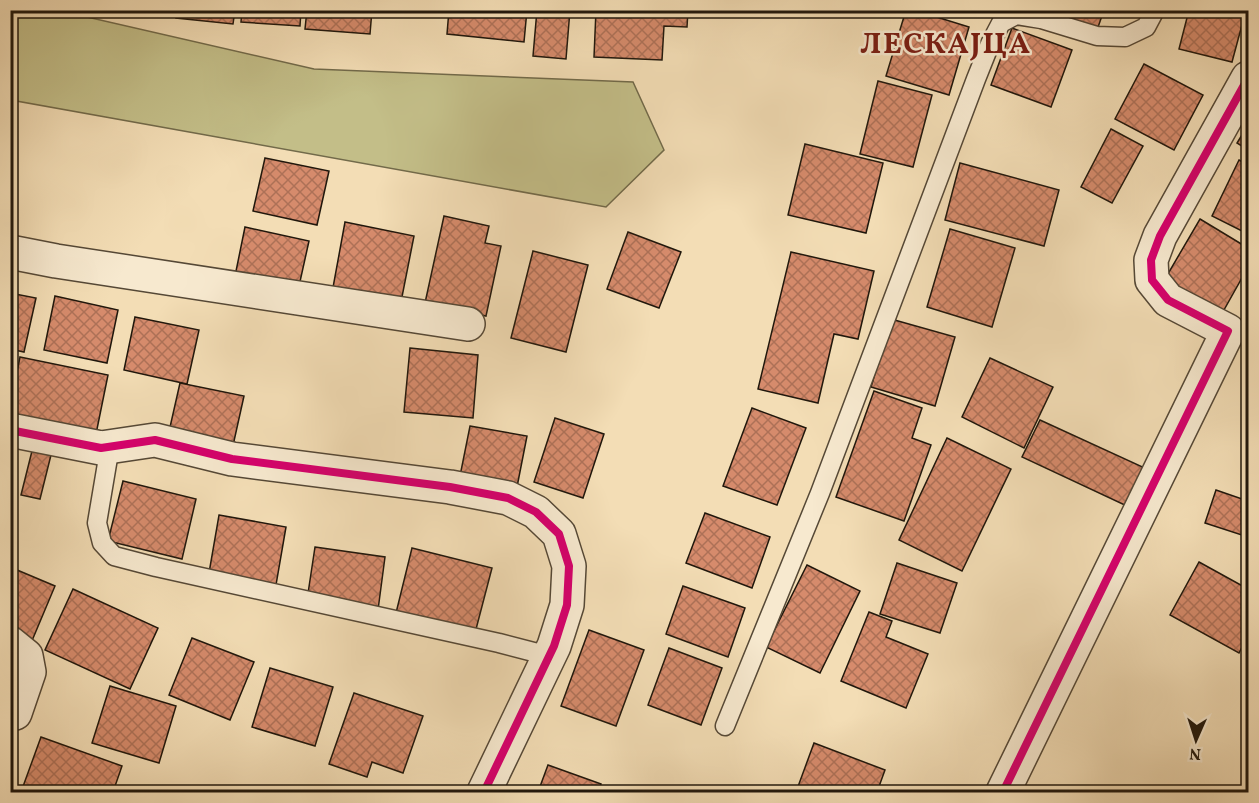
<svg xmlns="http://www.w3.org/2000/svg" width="1259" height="803" font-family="Vollkorn,serif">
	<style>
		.green { fill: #c3be88; stroke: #726a4a; stroke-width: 1.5 }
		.building { fill: url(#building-cross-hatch); stroke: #20170c; stroke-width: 1.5 }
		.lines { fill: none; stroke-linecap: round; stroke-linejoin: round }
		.service-casing { stroke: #554836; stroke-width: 21 }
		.minor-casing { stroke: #554836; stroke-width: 36 }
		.service { stroke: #f7e9cf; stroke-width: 18 }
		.minor { stroke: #f7e9cf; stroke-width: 33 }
		.cycleway-casing { stroke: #f7e9cf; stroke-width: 11 }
		.cycleway { stroke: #d6006c; stroke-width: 8 }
		.labels { text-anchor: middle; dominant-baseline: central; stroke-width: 5; stroke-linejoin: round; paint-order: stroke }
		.district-label { font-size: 30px; font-weight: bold; letter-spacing: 1.5px; fill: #7a1f14; stroke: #f7e9cf }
	</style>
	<defs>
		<pattern id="building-cross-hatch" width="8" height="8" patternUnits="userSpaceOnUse" patternTransform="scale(1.5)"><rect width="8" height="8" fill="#d68b6c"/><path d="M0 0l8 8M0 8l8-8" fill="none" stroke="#ad7157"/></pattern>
	</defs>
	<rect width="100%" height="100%" fill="#f3ddb5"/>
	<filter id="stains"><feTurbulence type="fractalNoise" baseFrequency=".00333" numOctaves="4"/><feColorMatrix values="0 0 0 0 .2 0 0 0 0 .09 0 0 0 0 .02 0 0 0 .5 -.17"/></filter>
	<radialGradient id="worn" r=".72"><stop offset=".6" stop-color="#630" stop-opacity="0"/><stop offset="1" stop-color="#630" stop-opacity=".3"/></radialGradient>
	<path class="green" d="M10,11h51l253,58 319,13 31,68 -58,57 -595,-107z"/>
	<g class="building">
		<path d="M177,10h58l-2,14 -57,-6z"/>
		<path d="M242,10h59l-1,16 -59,-4z"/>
		<path d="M307,10h65l-2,24 -65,-5z"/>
		<path d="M449,10h78l-3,32 -77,-8z"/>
		<path d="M537,10h33l-4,49 -33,-3z"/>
		<path d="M596,10h92l-1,17 -23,-1 -2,34 -68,-3z"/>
		<path d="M906,10h8l55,17 -20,68 -63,-19z"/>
		<path d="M1034,10h70l-8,23z"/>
		<path d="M1189,10h57l-14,52 -53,-13z"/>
		<path d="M1012,28l60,22 -21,57 -60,-22z"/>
		<path d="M1144,64l59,31 -29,55 -59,-31z"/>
		<path d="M878,81l54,14 -19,72 -53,-13z"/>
		<path d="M1248,125v25l-11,-7z"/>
		<path d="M1111,129l32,17 -31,57 -31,-16z"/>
		<path d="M805,144l78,19 -17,70 -78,-18z"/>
		<path d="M265,158l64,13 -12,54 -64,-14z"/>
		<path d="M1239,160l9,5v69l-36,-18z"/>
		<path d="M960,163l99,27 -15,56 -99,-26z"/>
		<path d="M444,216l45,10 -4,17 16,3 -15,70 -61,-13z"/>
		<path d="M1200,219l48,29v19l-28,50 -58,-33z"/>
		<path d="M345,222l69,14 -14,71 -68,-14z"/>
		<path d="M245,227l64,14 -12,54 -63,-14z"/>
		<path d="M950,229l65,19 -23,79 -65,-20z"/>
		<path d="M628,232l53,20 -22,56 -52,-19z"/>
		<path d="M533,251l55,14 -22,87 -55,-14z"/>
		<path d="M791,252l83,19 -16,68 -24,-5 -16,69 -60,-14z"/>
		<path d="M10,293l26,5 -12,54 -14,-3z"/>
		<path d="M55,296l63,14 -11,53 -63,-13z"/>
		<path d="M135,317l64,13 -12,54 -63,-14z"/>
		<path d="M891,319l64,18 -20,69 -64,-19z"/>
		<path d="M410,348l68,7 -5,63 -69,-6z"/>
		<path d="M20,357l88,18 -12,59 -86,-18v-9z"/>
		<path d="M990,358l63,29 -29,61 -62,-31z"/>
		<path d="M180,383l64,13 -12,54 -64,-14z"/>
		<path d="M874,391l48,17 -10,30 19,7 -27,76 -68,-24z"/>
		<path d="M752,408l54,20 -29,77 -54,-19z"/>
		<path d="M555,418l49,16 -21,64 -49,-16z"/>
		<path d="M1040,420l107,49 -18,38 -107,-50z"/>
		<path d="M470,426l57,10 -11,56 -57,-11z"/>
		<path d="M947,438l64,31 -49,102 -63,-31z"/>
		<path d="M32,451l19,4 -11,44 -19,-4z"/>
		<path d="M123,481l73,18 -14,60 -74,-18z"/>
		<path d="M1216,490l32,11v36l-43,-14z"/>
		<path d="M705,513l65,24 -18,51 -66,-25z"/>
		<path d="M219,515l67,12 -10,58 -67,-12z"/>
		<path d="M315,547l70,10 -7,53 -71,-10z"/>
		<path d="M412,548l80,20 -17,65 -79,-20z"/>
		<path d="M1199,562l49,27v46l-9,18 -69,-38z"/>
		<path d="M897,563l60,20 -17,50 -60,-19z"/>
		<path d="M807,565l53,26 -40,82 -54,-26z"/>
		<path d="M10,567l45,19 -24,57 -21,-8z"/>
		<path d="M683,586l62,22 -17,49 -62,-23z"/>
		<path d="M73,589l85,39 -28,61 -85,-39z"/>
		<path d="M869,612l23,9 -6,16 42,17 -22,54 -65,-27z"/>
		<path d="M589,630l55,20 -28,76 -55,-20z"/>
		<path d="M192,638l62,24 -24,58 -61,-25z"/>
		<path d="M669,648l53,20 -21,57 -53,-20z"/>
		<path d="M270,668l63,19 -18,59 -63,-19z"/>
		<path d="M110,686l66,20 -17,57 -67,-20z"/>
		<path d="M354,693l69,23 -20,57 -31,-11 -5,15 -38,-13z"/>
		<path d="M41,737l81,29 -9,26h-92z"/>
		<path d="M814,743l71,27 -8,22h-81z"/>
		<path d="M548,765l53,19 -3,8h-60z"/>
	</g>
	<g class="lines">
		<g class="service-casing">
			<g id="service">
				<path d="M110,446l-13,77 5,20 12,13 42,11 343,76 50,13"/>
				<path d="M725,726l95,-233 156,-414 14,-35 11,-21 15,-8 25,4 56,17 28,1 21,-10 9,-17"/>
			</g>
		</g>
		<g class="minor-casing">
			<g id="minor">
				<path d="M10,252l46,9 412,63"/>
				<path d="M10,430l91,18 54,-8 77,19 218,28 58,11 28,14 23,22 10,32 -2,39 -13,41 -70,146"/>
				<path d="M10,643l16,13 3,16 -14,41"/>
				<path d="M1003,792l225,-461 -60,-31 -16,-20 -1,-20 9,-24 88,-158"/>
			</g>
		</g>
		<use href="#service" class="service"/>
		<use href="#minor" class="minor"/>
		<g class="cycleway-casing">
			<g id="cycleway">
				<path d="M10,430l91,18 54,-8 77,19 218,28 58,11 28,14 23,22 10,32 -2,39 -13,41 -70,146"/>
				<path d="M1003,792l225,-461 -60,-31 -16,-20 -1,-20 9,-24 88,-158"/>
			</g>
		</g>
		<use href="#cycleway" class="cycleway"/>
	</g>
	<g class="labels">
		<g class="district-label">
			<text x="946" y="45">ЛЕСКАЈЦА</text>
		</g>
	</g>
	<rect width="1259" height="803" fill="none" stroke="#f3ddb5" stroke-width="36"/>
	<rect x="12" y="12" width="1235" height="779" fill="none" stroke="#20170c" stroke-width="3"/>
	<rect x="18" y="18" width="1223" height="767" fill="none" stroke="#20170c" stroke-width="1.5"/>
	<g transform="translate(1196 740) rotate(183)" stroke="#f7e9cf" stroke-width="4.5" paint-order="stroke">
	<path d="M0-4.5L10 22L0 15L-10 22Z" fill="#20170c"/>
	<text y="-9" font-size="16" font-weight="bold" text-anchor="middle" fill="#20170c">N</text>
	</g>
	<rect width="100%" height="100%" filter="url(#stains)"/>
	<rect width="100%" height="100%" fill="url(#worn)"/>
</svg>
